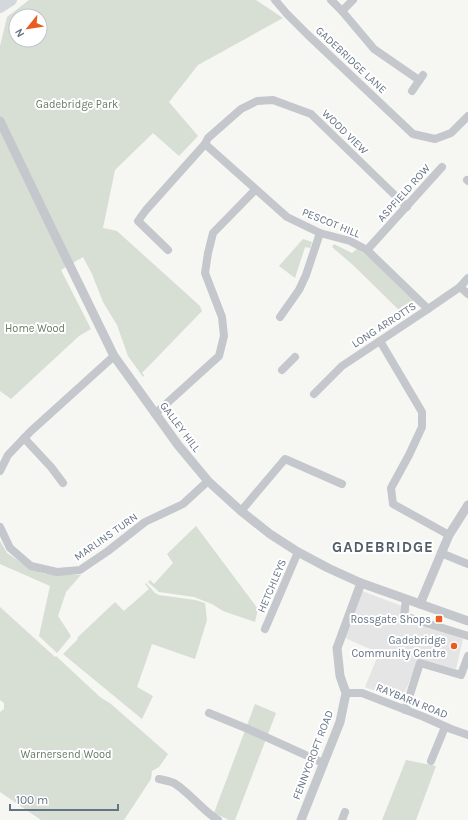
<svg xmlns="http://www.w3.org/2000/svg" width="468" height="820" font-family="Karla,sans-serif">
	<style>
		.built { fill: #e4e5e4 }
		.green { fill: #d7ded4; fill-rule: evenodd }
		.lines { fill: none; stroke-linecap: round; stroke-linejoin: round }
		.minor { stroke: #c4c7cb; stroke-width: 8 }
		.tertiary { stroke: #c4c7cb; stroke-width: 9 }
		.primary { stroke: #d4d8dd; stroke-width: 12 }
		.poi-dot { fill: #e85e21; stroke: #fff; stroke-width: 1.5 }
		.labels { text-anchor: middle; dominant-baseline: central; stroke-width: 4; stroke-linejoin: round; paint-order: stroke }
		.street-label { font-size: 11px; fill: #647485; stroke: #fff }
		.park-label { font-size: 11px; fill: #667c63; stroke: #fff }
		.poi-label { font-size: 11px; fill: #647485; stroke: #fff; text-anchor: end }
		.district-label { font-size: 15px; font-weight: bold; letter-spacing: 1px; fill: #525e6a; stroke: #fff }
	</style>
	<rect width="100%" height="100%" fill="#f6f6f3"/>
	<path class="built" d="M362,591l48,18 -3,10 56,20 -7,30 -37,-10 -18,42 -36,-14 14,-34 -36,-16z"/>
	<g class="green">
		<path d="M29,0h227l27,18 -85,47 -29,37 29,34 -19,20 -26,-23 -38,37 -12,58 14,3 83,75 2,5 -60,62 2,2 -1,2 -15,-21 -11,-31 -14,-23 -11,-28 -9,-17 -22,13 30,59 -12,7 -68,63 -11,-8v-345l7,-29zM16,16h24v24h-24z"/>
		<path d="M303,239l9,3 -2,6 -5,-1 -10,31 -16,-12z"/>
		<path d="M334,244l18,9 5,-4 16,10 42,40 -13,14 -49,-48 -21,-18z"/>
		<path d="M196,526l62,83 -3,13 -32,-11 -11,-7 -18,-7 -35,-5 -11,-10 2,-2 4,4 19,-21 -6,-9z"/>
		<path d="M0,541l7,12 25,17 14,4 35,1 -15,17 -8,24 13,20 -14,17 -18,-17 11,-50 -50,-22z"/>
		<path d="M146,583l9,10 4,2 36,5 10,3 2,17 -12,39 -43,-15 -15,43 16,9 -11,23 -79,-65 15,-15 -1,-1 38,-36 9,9 25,-22 -4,-5z"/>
		<path d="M0,607l55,50 1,-1 44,41 11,7 57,50 -9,13 -7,4 -1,8 -27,41h-83l-41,-28v-80l4,-3v-6l-4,-3z"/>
		<path d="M255,704l21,9 -41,107h-6l-15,-7z"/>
		<path d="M406,760l30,6 -20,54h-34z"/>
	</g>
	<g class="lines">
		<g class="minor">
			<path d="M275,0l12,14 20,20 106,100 22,5 16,-6 17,-17"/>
			<path d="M331,0l11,11 32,38 45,31"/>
			<path d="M342,11l11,-11"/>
			<path d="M412,91l11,-16"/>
			<path d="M205,144l82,73 33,16 30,8 17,9 61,59"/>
			<path d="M467,180l1,1"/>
			<path d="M168,250l-30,-29 8,-11 59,-66 3,-6 33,-29 16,-8 16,-1 38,14 96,93"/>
			<path d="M367,250l75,-83"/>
			<path d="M460,287l8,7"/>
			<path d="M280,317l19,-27 7,-15 14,-42"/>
			<path d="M380,341l42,71v15l-13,28 -18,33 2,16 56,31"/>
			<path d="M282,370l13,-13"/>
			<path d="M314,394l28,-28 86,-57 32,-22 8,-9"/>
			<path d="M155,414l64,-58 5,-20 -1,-9 -1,-10 -17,-44 3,-20 5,-20 42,-43"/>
			<path d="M24,438l27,29 12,16"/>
			<path d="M0,471l8,-16 23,-24 83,-75"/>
			<path d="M241,511l44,-52 57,25"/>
			<path d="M0,527l10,21 21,18 26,6 23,-2 28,-19 37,-29 38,-18 25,-23"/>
			<path d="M441,553l27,11"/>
			<path d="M406,599l-2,17 64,20"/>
			<path d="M265,629l33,-77"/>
			<path d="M346,693h16l62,24 27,12 17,6"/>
			<path d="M405,710l15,-47 41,12 7,-19"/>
			<path d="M209,713l39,16 75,34"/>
			<path d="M431,761l14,-34"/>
			<path d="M159,779c5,1 10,2 15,4 16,10 28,27 44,37"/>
			<path d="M342,820l3,-8"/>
		</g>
		<g class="tertiary">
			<path d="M0,121l52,108 62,127 64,89 30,36 33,30 29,23 28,18 30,16 33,15 107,38"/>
			<path d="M420,604l29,-69 19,-30"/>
			<path d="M301,820l39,-98 6,-29 -6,-17 -3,-28 24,-65"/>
		</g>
		<path class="primary" d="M0,7l11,-7"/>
	</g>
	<g class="poi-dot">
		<rect x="435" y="615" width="8" height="8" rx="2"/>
		<circle cx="454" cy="646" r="4"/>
	</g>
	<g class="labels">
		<g class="street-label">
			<text transform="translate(351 60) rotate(43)">GADEBRIDGE LANE</text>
			<text transform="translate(345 132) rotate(44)">WOOD VIEW</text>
			<text transform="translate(404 193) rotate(-48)">ASPFIELD ROW</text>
			<text transform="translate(331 223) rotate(22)">PESCOT HILL</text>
			<text transform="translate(384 325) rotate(-33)">LONG ARROTTS</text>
			<text transform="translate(180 427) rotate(53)">GALLEY HILL</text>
			<text transform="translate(106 537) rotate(-35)">MARLINS TURN</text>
			<text transform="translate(272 586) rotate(-67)">HETCHLEYS</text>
			<text transform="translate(412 701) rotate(22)">RAYBARN ROAD</text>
			<text transform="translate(313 755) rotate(-69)">FENNYCROFT ROAD</text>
		</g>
		<g class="park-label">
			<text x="77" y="104">Gadebridge Park</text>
			<text x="35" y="328">Home Wood</text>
			<text x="66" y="754">Warnersend Wood</text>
		</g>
		<g class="poi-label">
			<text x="431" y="619">Rossgate Shops</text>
			<text x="446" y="640">Gadebridge<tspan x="446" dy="13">Community Centre</tspan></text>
		</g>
		<g class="district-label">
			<text x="383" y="547">GADEBRIDGE</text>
		</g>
	</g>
	<g transform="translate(28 28) rotate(240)"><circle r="19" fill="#ffffff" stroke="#c1c7ce"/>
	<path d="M0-3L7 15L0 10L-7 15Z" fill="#e85e21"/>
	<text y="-6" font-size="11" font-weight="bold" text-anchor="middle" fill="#647485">N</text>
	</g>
	<path d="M10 804v6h108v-6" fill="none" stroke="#647485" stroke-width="2"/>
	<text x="16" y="804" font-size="12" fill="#647485" stroke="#ffffff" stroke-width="3" paint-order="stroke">100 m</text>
</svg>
